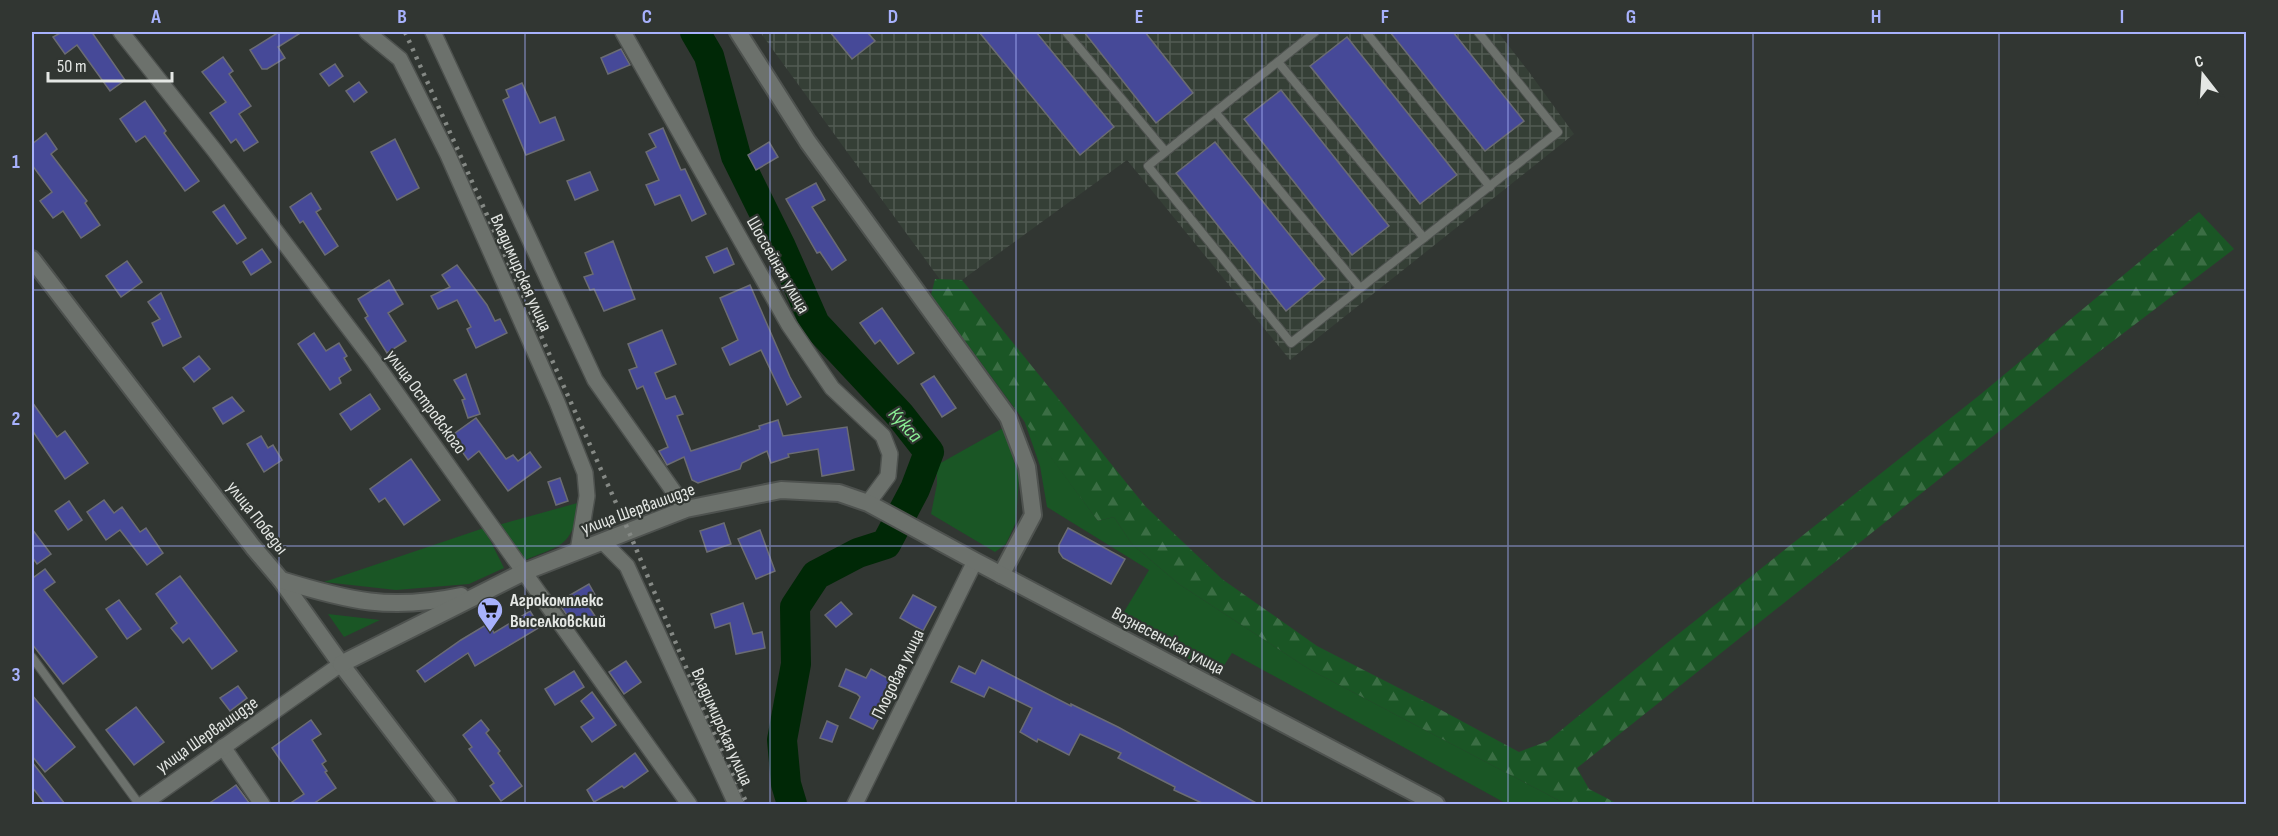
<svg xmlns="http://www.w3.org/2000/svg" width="2278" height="836" font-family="'Sofia Sans Condensed',sans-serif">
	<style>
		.industrial { fill: url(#industrial-grid) }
		.green { fill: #1a5625 }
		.forest { fill: url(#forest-firs) }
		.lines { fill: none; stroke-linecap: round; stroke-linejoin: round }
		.river { stroke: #002806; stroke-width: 30 }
		.building { fill: #464998; stroke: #6b6c73; stroke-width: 1.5 }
		.service-casing { stroke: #4e524f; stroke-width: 10 }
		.minor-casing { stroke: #4e524f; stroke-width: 18 }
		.tertiary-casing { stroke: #4e524f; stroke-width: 20 }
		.service { stroke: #6c716c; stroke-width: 8 }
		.minor { stroke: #6c716c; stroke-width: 15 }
		.tertiary { stroke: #6c716c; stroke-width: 16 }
		.rail { stroke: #858985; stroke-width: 4.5; stroke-dasharray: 3 6; stroke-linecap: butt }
		.grid { fill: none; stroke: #a7b1fc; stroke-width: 1.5; stroke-opacity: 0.55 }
		.labels { text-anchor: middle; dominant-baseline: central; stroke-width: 4.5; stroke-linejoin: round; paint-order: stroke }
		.street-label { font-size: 18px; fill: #e4e7e4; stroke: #313632 }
		.poi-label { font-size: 18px; font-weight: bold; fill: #e4e7e4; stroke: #313632; text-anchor: start }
		.water-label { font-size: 20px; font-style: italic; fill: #8bf196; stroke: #313632 }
		.neatline { fill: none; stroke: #a7b1fc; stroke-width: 2 }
		.grid-label { font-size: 20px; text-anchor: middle; font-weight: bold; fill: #a7b1fc }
	</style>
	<defs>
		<pattern id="industrial-grid" width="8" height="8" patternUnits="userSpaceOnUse" patternTransform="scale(1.5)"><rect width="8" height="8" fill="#353f36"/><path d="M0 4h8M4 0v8" fill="none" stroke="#525b53"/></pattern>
		<pattern id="forest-firs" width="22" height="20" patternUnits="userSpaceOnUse" patternTransform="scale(1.5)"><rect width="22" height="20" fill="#1a5625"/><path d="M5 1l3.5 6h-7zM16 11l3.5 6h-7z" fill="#3b6e44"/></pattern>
	</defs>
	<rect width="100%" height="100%" fill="#313632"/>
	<path class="industrial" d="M760,32h738l31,40 45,62 -284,226 -163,-200 -165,120 -21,1z"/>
	<g class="green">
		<path d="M1024,420l74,101 16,-4 18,27 47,40 130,85 257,135h-59l-275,-151 -14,22 -94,-51 -3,-7 28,-47 -102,-63 -7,-41z"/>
		<path d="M1003,428l16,48 -3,46 -10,22 -11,8 -64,-38 6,-30v-19z"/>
		<path d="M581,502c-12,47 -16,41 -58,59l-25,-36z"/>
		<path d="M484,528l20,40 -35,16 -73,6 -72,-8z"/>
		<path d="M328,614l52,6 -36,17z"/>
	</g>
	<path class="forest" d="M2199,212l35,37 -138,105 -519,414 12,21 29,15h-52l-257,-135 -130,-85 -47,-40 -18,-27 -16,4 -167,-226 4,-16 27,1 184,227 76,72 95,67 113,58 89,48 29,-11 119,-98 314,-249z"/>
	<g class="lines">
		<path class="river" d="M695,32l14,24 27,100 45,91 34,77 85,91 29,37 -14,37 -29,55 -28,9 -42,22 -21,32 1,57 -14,76 4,44 6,20"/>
	</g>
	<g class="building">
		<path d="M62,32h35l-4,2 32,46 -15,11 -33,-46 -12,9 -12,-17z"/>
		<path d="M279,32h23l-24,15 7,11 -18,11h-5l-12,-19z"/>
		<path d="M830,32h37l8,9 -23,18z"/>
		<path d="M979,32h57l78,95 -34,28z"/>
		<path d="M1084,32h61l48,61 -37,30z"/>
		<path d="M1390,32h63l71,89 -39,30z"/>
		<path d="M1347,37l110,138 -37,29 -110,-138z"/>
		<path d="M621,49l9,16 -22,9 -7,-16z"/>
		<path d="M223,57l10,14 -4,3 22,32 -12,8 19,28 -14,9 -8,-12 -5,4 -21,-30 16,-11 -24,-30z"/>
		<path d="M335,64l8,12 -14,10 -9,-12z"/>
		<path d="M359,82l8,10 -13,10 -8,-11z"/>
		<path d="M522,83l18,40 15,-6 9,23 -38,15 -23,-55 6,-3 -3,-7z"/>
		<path d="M1281,90l108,136 -37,29 -108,-136z"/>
		<path d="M145,101l21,30 -2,2 35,48 -14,10 -40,-55 -9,6 -16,-23z"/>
		<path d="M663,128l18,42 4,-1 21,45 -14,7 -12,-26 -25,10 -9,-20 13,-5 -13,-28 10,-5 -7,-13z"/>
		<path d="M46,133l11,16 -6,5 36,47 -2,2 15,22 -19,13 -18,-27 -10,7 -13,-17 12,-9 -20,-27v-21z"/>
		<path d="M395,139l24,49 -22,12 -26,-48z"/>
		<path d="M769,142l9,15 -22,13 -8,-15z"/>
		<path d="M1215,142l110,137 -39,32 -110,-138z"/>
		<path d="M590,172l8,18 -23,10 -8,-19z"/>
		<path d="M816,183l9,17 -13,7 34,53 -14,10 -12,-18 -3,1 -31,-54z"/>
		<path d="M311,193l10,16 -5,3 22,34 -13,9 -22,-34 -3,2 -10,-16z"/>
		<path d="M224,205l22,33 -9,6 -24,-32z"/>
		<path d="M613,241l22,58 -31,12 -10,-22 -4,1 -6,-13 9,-3 -8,-21z"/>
		<path d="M727,248l7,16 -20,9 -8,-16z"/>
		<path d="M262,249l9,13 -20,13 -8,-13z"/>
		<path d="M127,261l15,21 -21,15 -15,-21z"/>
		<path d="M457,265l30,40 8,16 5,-2 7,14 -31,15 -9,-19 4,-2 -14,-27 -19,9 -7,-13 19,-9 -8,-12z"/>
		<path d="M389,280l14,24 -15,9 18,28 -19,12 -22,-35 3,-2 -10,-17z"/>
		<path d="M750,285l40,92 11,20 -14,8 -26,-55 -31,15 -8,-17 16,-8 -18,-42z"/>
		<path d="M161,293l20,44 -18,9 -11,-23 8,-4 -12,-17z"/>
		<path d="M882,308l32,45 -16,11 -18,-24 -5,4 -15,-21z"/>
		<path d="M662,330l14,34 -21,9 11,26 9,-3 8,18 -6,2 14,35 69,-22 -1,-3 19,-6 5,16 64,-9 7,43 -32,6 -4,-27 -30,5 1,3 -18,6 -4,-12 -25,12 -2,6 -42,14 -6,-3 -8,-23 -17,8 -8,-14 9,-4 -25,-61 -6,3 -8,-19 8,-3 -9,-23z"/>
		<path d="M314,333l12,18 13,-8 8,13 -3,2 7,12 -12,8 2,5 -11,7 -32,-46z"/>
		<path d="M199,356l11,13 -16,13 -11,-14z"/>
		<path d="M466,374l14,40 -12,4 -6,-18 3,-1 -11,-19z"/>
		<path d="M934,376l22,32 -14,9 -21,-33z"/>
		<path d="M370,394l10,15 -29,21 -11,-16z"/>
		<path d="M232,397l12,14 -21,13 -10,-16z"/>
		<path d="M32,402l25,35 8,-6 23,32 -23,16 -33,-49z"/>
		<path d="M476,418l30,41 7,-4 5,6 12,-9 11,15 -33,24 -29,-40 -11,9 -17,-24z"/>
		<path d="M261,436l7,12 5,-3 9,15 -18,12 -17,-28z"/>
		<path d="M411,459l29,41 -36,25 -19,-27 -6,4 -9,-13z"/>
		<path d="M560,478l8,23 -12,4 -8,-23z"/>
		<path d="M104,500l10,13 8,-6 18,25 6,-4 17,25 -16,12 -27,-35 -14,10 -19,-28z"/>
		<path d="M69,501l13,19 -14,10 -13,-19z"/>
		<path d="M724,523l7,21 -24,8 -7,-21z"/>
		<path d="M1068,528l57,31 -14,25 -48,-26 -4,-6v-7z"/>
		<path d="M32,529l19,25 -14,10 -5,-7z"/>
		<path d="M760,530l15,41 -19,8 -18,-40z"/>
		<path d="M45,569l10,13 -11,8 53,67 -34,27 -31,-40v-71l2,4z"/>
		<path d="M180,576l57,75 -25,18 -23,-31 -6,5 -12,-15 6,-5 -21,-29z"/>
		<path d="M589,584l10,18 -10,5 6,9 -20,11 -17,-25z"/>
		<path d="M913,595l23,12 -13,24 -23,-13z"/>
		<path d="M119,600l22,29 -14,10 -21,-30z"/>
		<path d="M841,602l11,12 -16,13 -11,-12z"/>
		<path d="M743,603l10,31 9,-2 3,16 -29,6 -6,-31 -15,5 -4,-14z"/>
		<path d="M530,611l10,16 -65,39 -7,-13 -43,29 -8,-11 44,-31 28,-17 5,10z"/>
		<path d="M982,660l89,46v-2l47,23 140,77h-54l-30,-14 1,-3 -57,-29 3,-5 -41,-19 -11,21 -31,-16 -1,3 -17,-10 12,-24 -43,-21 -5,10 -33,-15 8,-16 16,8z"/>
		<path d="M626,661l15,21 -17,12 -15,-22z"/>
		<path d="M846,669l20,9 5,-9 27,15 -25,45 -23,-11 10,-21 -3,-3 -18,-8z"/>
		<path d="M574,671l10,16 -29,18 -10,-16z"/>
		<path d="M238,686l9,12 -17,13 -10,-13z"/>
		<path d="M592,692l24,33 -24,17 -11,-15 13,-9 -13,-17z"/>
		<path d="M32,695l43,52 -30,25 -13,-16z"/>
		<path d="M136,707l28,35 -30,23 -28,-35z"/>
		<path d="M311,720l10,14 -9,6 14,21 -4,3 5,7 -2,1 11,16 -23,16h-24l15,-10 -32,-46z"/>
		<path d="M481,720l8,10 -3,3 14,18 -2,2 24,33 -21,15 -11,-15 4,-3 -25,-34 3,-2 -9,-12z"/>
		<path d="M827,721l11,5 -6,16 -12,-4z"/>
		<path d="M635,753l13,18 -24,17 -2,-2 -28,16 -7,-12z"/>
		<path d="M32,762l33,42h-20l-13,-17z"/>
		<path d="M236,785l14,19h-42l21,-14z"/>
	</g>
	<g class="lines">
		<g class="service-casing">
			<g id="service">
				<path d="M1066,32l99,119"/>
				<path d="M1315,32l-167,134 143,177 267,-211 -80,-100"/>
				<path d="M1366,32l124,155"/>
				<path d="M1278,62l146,176"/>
				<path d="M1216,113l144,175"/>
				<path d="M32,657l107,147"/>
			</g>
		</g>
		<g class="minor-casing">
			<g id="minor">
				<path d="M121,32l94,119 158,209 316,444"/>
				<path d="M367,32l33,27 48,96 109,247 28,71 2,23 -9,55"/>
				<path d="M433,32l162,348 91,129"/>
				<path d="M623,32l166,293 43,63 51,48 7,18 -2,22 -20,27"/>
				<path d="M603,542l24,24 109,238"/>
				<path d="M223,747l39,57"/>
				<path d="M143,804l198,-140"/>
				<path d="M855,804l120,-243"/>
			</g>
		</g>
		<g class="tertiary-casing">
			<g id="tertiary">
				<path d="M738,32l70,110 200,275 19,50 6,48 -32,60"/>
				<path d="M32,259l221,288 28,33 60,84 107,140"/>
				<path d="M281,580c68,21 109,31 180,16"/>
				<path d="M341,664l183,-92 162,-63 95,-19 58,3 29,10 107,58 461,243"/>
			</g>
		</g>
		<use href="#service" class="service"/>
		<use href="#minor" class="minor"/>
		<use href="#tertiary" class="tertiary"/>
		<path class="rail" d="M405,32l224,500 78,185 40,87"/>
	</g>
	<path class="grid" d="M279,32v772M525,32v772M770,32v772M1016,32v772M1262,32v772M1508,32v772M1753,32v772M1999,32v772M32,290h2214M32,546h2214"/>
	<defs>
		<g id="supermarket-pin" transform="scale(1.35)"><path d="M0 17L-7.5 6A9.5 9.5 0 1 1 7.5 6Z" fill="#a7b1fc" stroke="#313632"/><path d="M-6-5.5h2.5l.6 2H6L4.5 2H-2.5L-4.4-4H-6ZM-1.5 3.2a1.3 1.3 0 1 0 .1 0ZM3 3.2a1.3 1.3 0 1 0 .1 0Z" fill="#111"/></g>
	</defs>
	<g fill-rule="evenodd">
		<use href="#supermarket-pin" x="490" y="610"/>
	</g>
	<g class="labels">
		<g class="street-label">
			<text transform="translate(778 265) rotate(60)">Шоссейная улица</text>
			<text transform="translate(521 273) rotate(66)">Владимирская улица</text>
			<text transform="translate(426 402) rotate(54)">улица Островского</text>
			<text transform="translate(638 509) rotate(-20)">улица Шервашидзе</text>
			<text transform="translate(257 518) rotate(52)">улица Победы</text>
			<text transform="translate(1168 641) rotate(28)">Вознесенская улица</text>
			<text transform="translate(898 674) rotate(-64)">Плодовая улица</text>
			<text transform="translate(722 727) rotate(66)">Владимирская улица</text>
			<text transform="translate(207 735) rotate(-35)">улица Шервашидзе</text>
		</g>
		<g class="poi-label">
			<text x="510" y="600">Агрокомплекс<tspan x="510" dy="21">Выселковский</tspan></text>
		</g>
		<g class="water-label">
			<text transform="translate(905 425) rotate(48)">Кукса</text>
		</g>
	</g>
	<rect width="2278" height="836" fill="none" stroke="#313632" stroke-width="66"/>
	<g transform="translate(2203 75) rotate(343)" stroke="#313632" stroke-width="4.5" paint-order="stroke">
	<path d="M0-4.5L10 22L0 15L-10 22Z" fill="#e4e7e4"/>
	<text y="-9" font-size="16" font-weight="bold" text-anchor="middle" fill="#e4e7e4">С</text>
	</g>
	<path d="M48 72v9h124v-9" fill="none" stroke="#e4e7e4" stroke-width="3"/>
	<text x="57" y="72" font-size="18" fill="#e4e7e4" stroke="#313632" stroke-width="4.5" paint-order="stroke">50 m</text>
	<rect x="33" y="33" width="2212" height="770" class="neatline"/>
	<g class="grid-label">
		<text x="156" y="23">A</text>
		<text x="402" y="23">B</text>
		<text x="647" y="23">C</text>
		<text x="893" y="23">D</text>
		<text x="1139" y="23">E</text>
		<text x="1385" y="23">F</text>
		<text x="1631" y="23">G</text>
		<text x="1876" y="23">H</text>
		<text x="2122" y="23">I</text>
		<text x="16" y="168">1</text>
		<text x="16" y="425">2</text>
		<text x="16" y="681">3</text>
	</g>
</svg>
